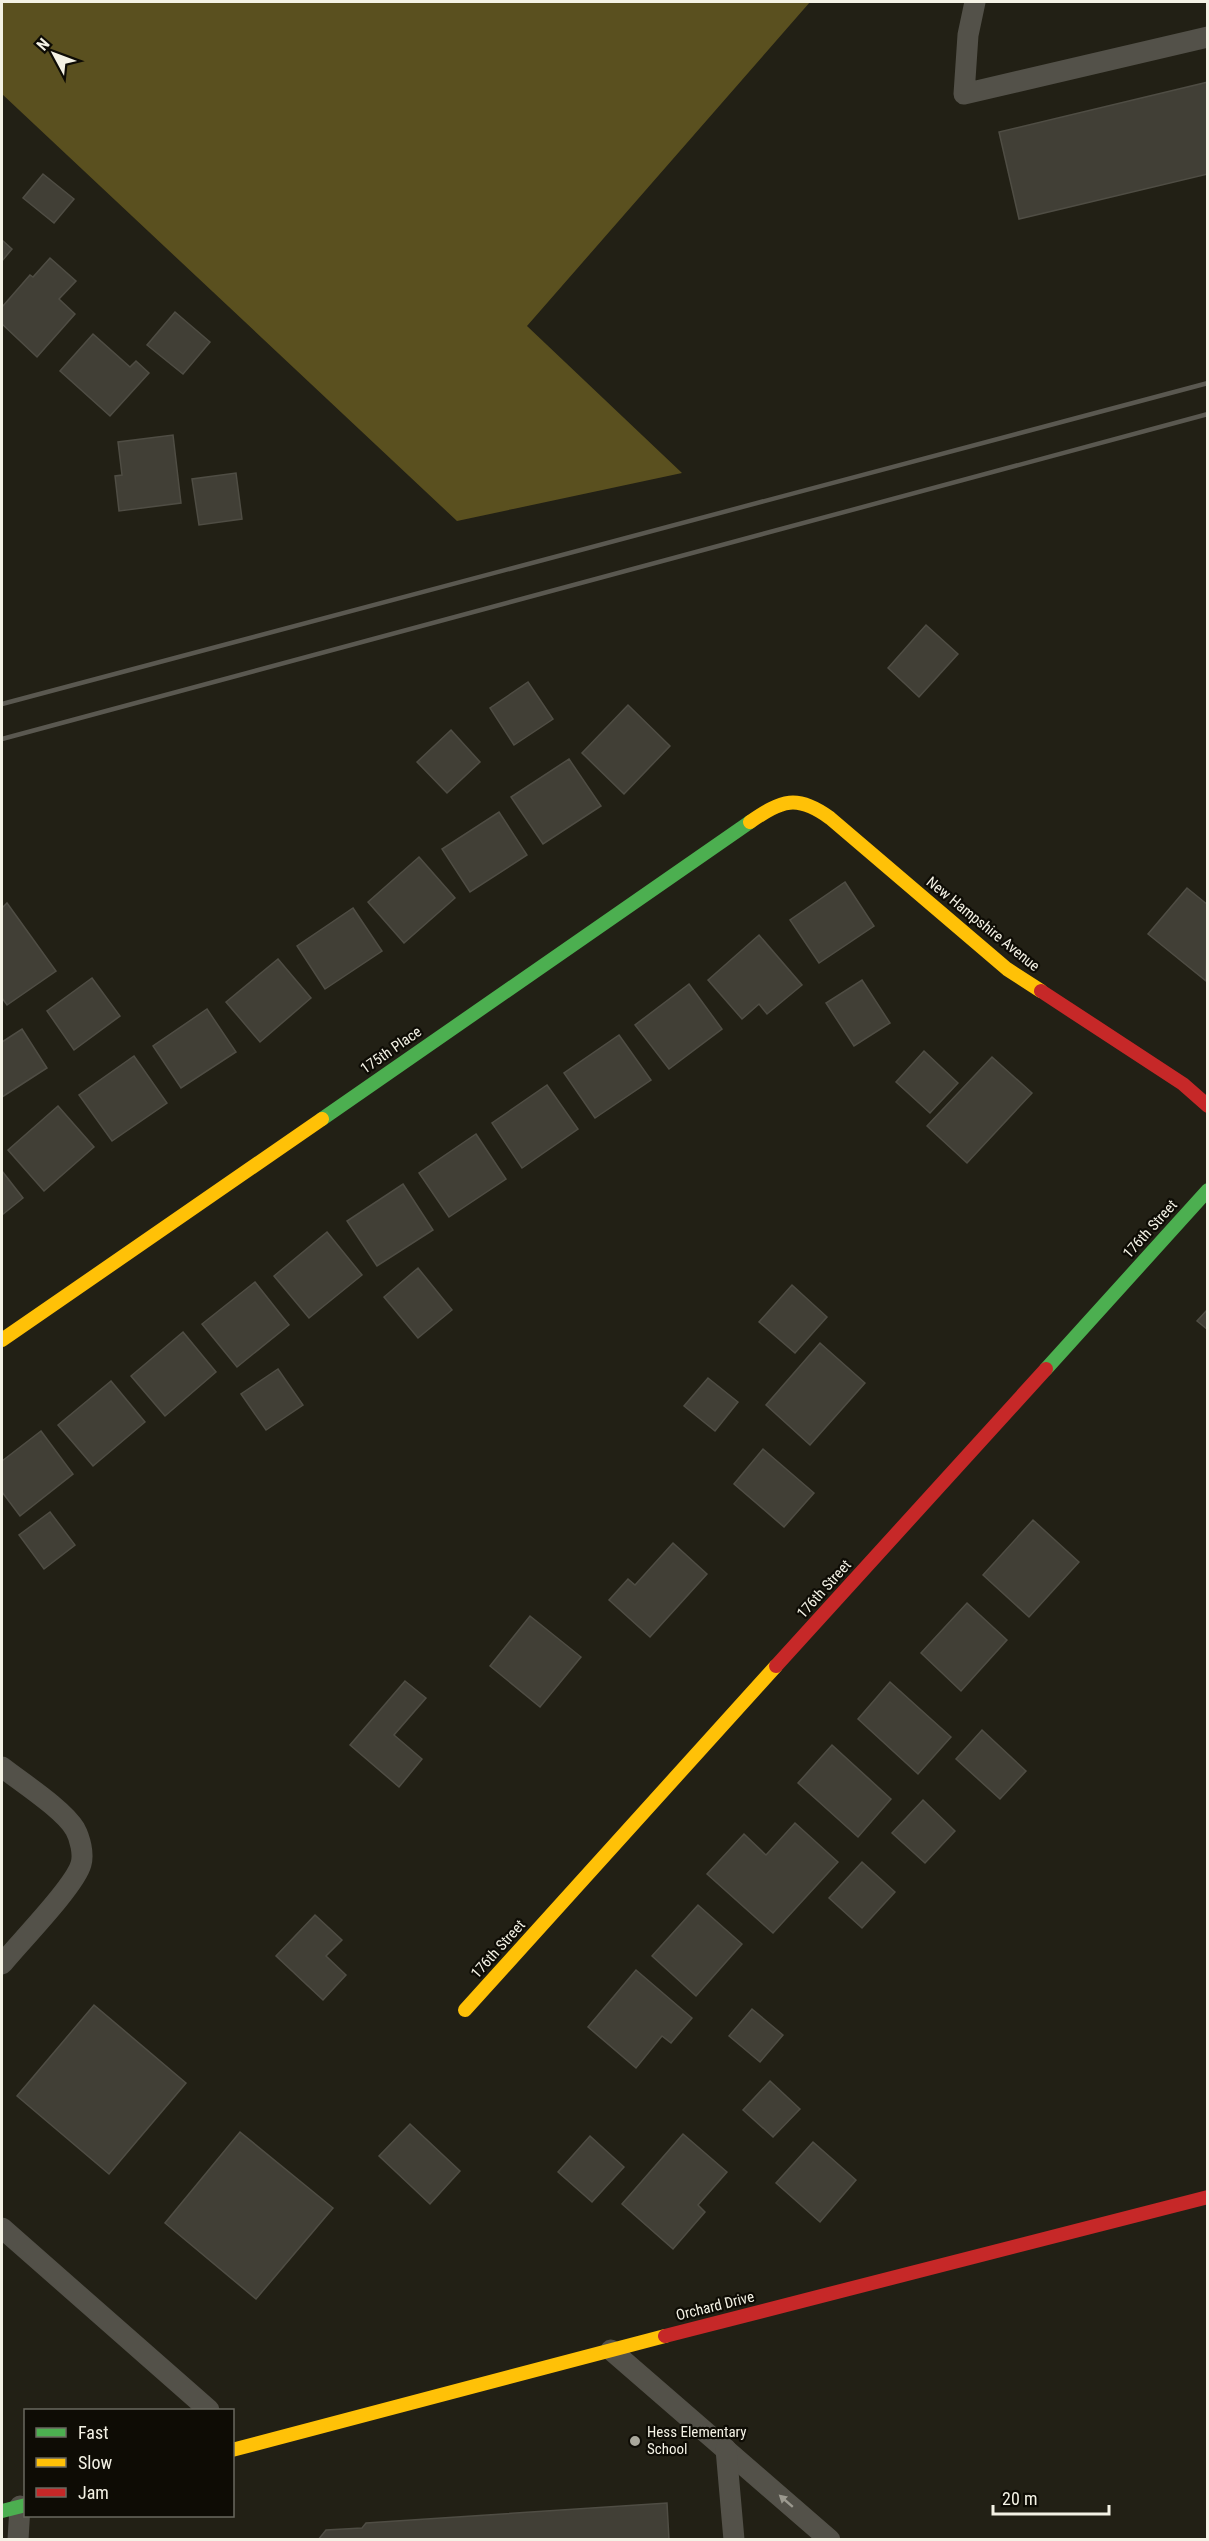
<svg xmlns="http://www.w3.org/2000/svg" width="1209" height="2541" font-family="'Roboto Condensed',sans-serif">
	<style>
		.forest { fill: #5a501f }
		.building { fill: #413f36; stroke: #4f4d44; stroke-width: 1.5 }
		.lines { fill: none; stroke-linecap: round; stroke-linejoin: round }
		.lane { stroke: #535149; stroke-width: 21 }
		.fast { stroke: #4caf50; stroke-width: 14 }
		.slow { stroke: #ffc107; stroke-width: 14 }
		.jam { stroke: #c62828; stroke-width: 14 }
		.rail { stroke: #5a5850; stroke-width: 4.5 }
		.oneway { fill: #9b998f }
		.poi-dot { fill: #aaa89c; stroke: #0e0c05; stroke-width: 2 }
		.labels { text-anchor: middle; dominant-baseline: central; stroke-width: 4.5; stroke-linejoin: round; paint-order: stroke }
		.street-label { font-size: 15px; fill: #f4f2e5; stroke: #0e0c05 }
		.poi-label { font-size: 15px; fill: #f4f2e5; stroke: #0e0c05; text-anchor: start }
	</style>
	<rect width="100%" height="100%" fill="#222015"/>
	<path class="forest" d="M2,2h808l-283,324 155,147 -225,48 -455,-427z"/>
	<g class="building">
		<path d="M1208,82v92l-189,45 -20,-87z"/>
		<path d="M43,174l31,25 -20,24 -31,-25z"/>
		<path d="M2,240l10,9 -10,12z"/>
		<path d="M50,258l26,23 -17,18 16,15 -38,43 -35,-33v-17l28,-32 3,2z"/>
		<path d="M175,312l35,30 -27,32 -36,-29z"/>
		<path d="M93,334l37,33 6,-6 13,12 -39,43 -50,-45z"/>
		<path d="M173,435l8,68 -62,8 -4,-35 7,-1 -4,-33z"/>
		<path d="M236,473l6,46 -43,6 -7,-46z"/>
		<path d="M926,625l32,29 -39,43 -31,-29z"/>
		<path d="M528,682l25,37 -39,26 -24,-37z"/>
		<path d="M628,705l42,41 -46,48 -42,-41z"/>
		<path d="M451,730l29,32 -33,31 -30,-31z"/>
		<path d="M569,759l32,47 -58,38 -32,-47z"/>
		<path d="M499,812l28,43 -57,37 -28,-43z"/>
		<path d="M419,857l36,41 -51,45 -36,-41z"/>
		<path d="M845,882l29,44 -55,37 -29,-43z"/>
		<path d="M1187,888l21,17 -2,76 -58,-47z"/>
		<path d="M7,903l49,68 -49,34 -5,-7v-90z"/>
		<path d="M353,908l29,43 -57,38 -28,-43z"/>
		<path d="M759,935l43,50 -35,29 -8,-10 -17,15 -34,-39z"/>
		<path d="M278,959l33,39 -51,44 -34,-40z"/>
		<path d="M92,978l28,38 -46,34 -27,-39z"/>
		<path d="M862,980l28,43 -36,23 -28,-43z"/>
		<path d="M689,984l33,45 -53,40 -34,-44z"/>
		<path d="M207,1009l29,43 -55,36 -28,-42z"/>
		<path d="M22,1029l25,39 -45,29v-55z"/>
		<path d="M619,1035l32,45 -56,38 -31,-45z"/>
		<path d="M924,1051l34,32 -28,30 -34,-31z"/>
		<path d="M134,1056l33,47 -55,38 -33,-46z"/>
		<path d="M992,1057l40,36 -65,70 -40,-37z"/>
		<path d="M547,1085l31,44 -56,39 -30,-45z"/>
		<path d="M58,1106l36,41 -50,44 -36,-41z"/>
		<path d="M476,1134l30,45 -57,38 -30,-44z"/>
		<path d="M2,1171l21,27 -21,17z"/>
		<path d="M403,1184l30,46 -56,36 -30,-45z"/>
		<path d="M327,1232l35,43 -53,43 -35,-42z"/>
		<path d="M418,1268l34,42 -34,28 -34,-41z"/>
		<path d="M255,1282l34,43 -52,42 -35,-43z"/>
		<path d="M792,1285l35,32 -32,36 -36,-31z"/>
		<path d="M1208,1309v21l-11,-9z"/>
		<path d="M183,1332l33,40 -51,44 -34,-40z"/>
		<path d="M820,1343l45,40 -55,62 -44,-40z"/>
		<path d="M278,1369l25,36 -37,25 -25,-36z"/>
		<path d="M708,1378l30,24 -23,29 -31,-25z"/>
		<path d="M111,1381l34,41 -52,44 -35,-41z"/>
		<path d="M41,1431l32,43 -53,42 -18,-24v-31z"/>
		<path d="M763,1449l51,44 -30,34 -50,-43z"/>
		<path d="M50,1512l25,33 -31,24 -25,-34z"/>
		<path d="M1033,1520l46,42 -50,55 -46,-42z"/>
		<path d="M673,1543l34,31 -57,63 -41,-37 19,-21 7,6z"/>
		<path d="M967,1603l40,37 -46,51 -40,-38z"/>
		<path d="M530,1616l51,41 -41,50 -50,-41z"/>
		<path d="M405,1681l21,17 -32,37 28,24 -23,28 -49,-42z"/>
		<path d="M890,1682l61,55 -33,37 -60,-55z"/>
		<path d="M982,1730l44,41 -26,28 -44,-40z"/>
		<path d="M832,1745l59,54 -33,38 -60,-54z"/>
		<path d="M923,1800l32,31 -30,32 -33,-30z"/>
		<path d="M795,1823l43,39 -65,71 -66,-59 37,-40 22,21z"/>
		<path d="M862,1862l33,30 -33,36 -33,-30z"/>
		<path d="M698,1905l44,39 -46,52 -44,-40z"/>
		<path d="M315,1915l27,25 -16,16 20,19 -23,25 -47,-44z"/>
		<path d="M636,1970l56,48 -21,25 -9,-7 -26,32 -48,-41z"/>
		<path d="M94,2005l92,78 -77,91 -92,-78z"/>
		<path d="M752,2009l31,26 -23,27 -31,-26z"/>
		<path d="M770,2081l30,28 -27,28 -30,-27z"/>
		<path d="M410,2124l50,47 -30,33 -51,-48z"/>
		<path d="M240,2132l93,76 -77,91 -91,-76z"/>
		<path d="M683,2134l44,38 -29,33 7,7 -32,37 -51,-45z"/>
		<path d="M590,2136l34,31 -32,35 -34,-30z"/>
		<path d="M813,2142l43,38 -36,42 -44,-39z"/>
		<path d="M667,2503l2,37h-351l8,-10 36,-2 4,-5z"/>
	</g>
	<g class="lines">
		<g class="lane">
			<path d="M975,2l-7,33 -4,59 244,-57"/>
			<path d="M2,1767c19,15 61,42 73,62 5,9 9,25 6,35 -6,22 -62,79 -79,100"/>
			<path d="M2,2228l207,182"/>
			<path d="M611,2350l219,190"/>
			<path d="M726,2449l8,91"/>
			<path d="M18,2540l2,-34"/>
		</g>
		<g class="fast">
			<path d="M322,1119l428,-297"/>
			<path d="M1046,1369l162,-179"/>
			<path d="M2,2511l24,-6"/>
		</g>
		<g class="slow">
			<path d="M750,822c32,-22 47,-28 80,-4l177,151 34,22"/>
			<path d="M2,1340l320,-221"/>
			<path d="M465,2010l311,-344"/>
			<path d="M232,2450l433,-114"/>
		</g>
		<g class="jam">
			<path d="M1041,991l142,93 25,22"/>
			<path d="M776,1666l270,-297"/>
			<path d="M665,2336l543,-139"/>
		</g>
		<g class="rail">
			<path d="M2,704l1206,-321"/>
			<path d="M2,739l1206,-325"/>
		</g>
	</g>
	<defs><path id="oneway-solid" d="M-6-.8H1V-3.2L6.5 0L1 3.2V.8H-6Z" transform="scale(1.5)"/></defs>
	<use class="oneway" href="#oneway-solid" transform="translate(786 2501) rotate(-139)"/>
	<circle class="poi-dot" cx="635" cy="2441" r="6"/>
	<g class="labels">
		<g class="street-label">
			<text transform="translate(983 924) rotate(39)">New Hampshire Avenue</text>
			<text transform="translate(391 1050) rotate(-35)">175th Place</text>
			<text transform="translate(1150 1229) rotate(-48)">176th Street</text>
			<text transform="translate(824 1589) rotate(-48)">176th Street</text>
			<text transform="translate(498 1949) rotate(-48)">176th Street</text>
			<text transform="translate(715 2306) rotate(-14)">Orchard Drive</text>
		</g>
		<g class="poi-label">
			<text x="647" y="2432">Hess Elementary<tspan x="647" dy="17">School</tspan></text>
		</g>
	</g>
	<rect width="1209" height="2541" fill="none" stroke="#f4f2e5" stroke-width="6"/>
	<rect x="24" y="2409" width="210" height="108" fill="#0e0c05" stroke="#6a685f" stroke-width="1.5"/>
	<rect x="36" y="2428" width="30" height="9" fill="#4caf50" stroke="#6a685f" stroke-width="1.5"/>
	<text x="78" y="2439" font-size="18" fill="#f4f2e5">Fast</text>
	<rect x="36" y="2458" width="30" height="9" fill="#ffc107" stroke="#6a685f" stroke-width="1.5"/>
	<text x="78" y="2469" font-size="18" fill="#f4f2e5">Slow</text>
	<rect x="36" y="2488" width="30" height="9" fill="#c62828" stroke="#6a685f" stroke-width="1.5"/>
	<text x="78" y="2499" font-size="18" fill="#f4f2e5">Jam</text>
	<g transform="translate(54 54) rotate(311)" stroke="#0e0c05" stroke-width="4.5" paint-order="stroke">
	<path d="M0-4.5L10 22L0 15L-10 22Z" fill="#f4f2e5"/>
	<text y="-9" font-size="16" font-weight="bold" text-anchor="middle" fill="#f4f2e5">N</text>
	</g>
	<path d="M993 2505v9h116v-9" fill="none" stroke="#f4f2e5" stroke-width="3"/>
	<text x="1002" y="2505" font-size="18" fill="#f4f2e5" stroke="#0e0c05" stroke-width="4.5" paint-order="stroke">20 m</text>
</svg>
